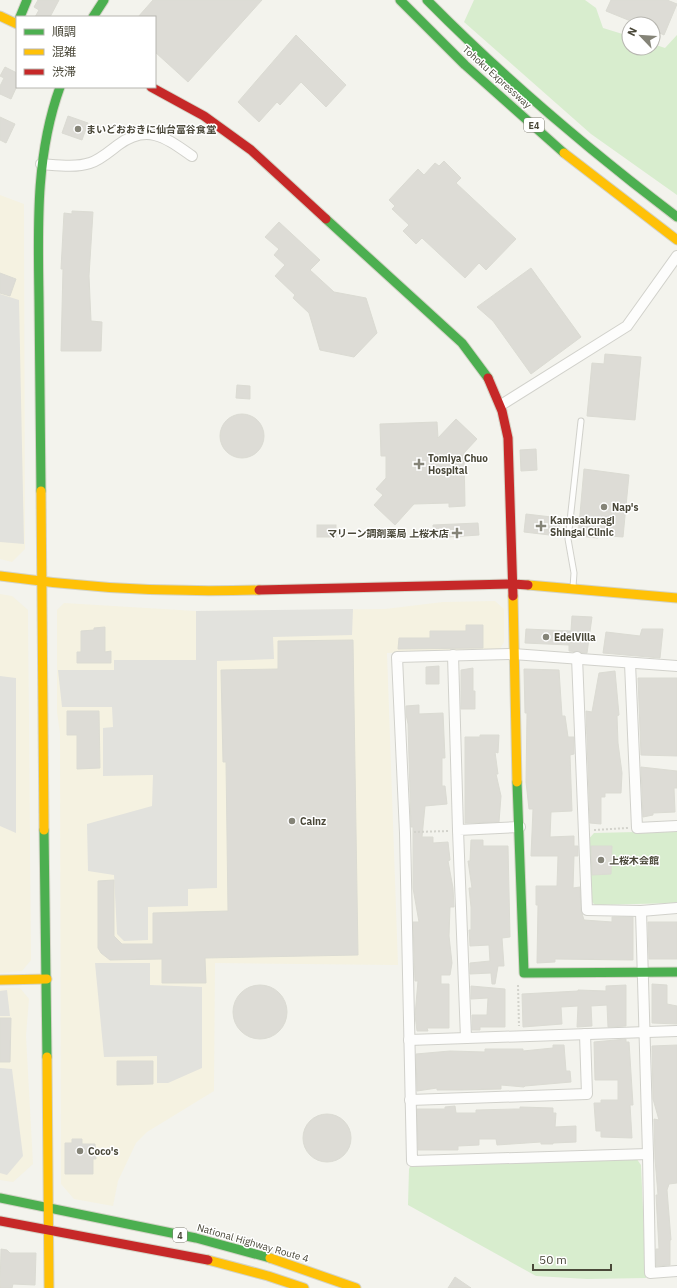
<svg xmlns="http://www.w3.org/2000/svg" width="677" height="1288" font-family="'IBM Plex Sans','Noto Sans JP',sans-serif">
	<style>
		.commercial { fill: #f5f2e1 }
		.green { fill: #d8edce }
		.parking { fill: #e2e2dd }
		.building { fill: #dddcd6; stroke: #dbdbd3 }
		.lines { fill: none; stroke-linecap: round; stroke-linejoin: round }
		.lane-casing { stroke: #d1d1cb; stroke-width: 7 }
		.street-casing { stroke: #d1d1cb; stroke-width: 12 }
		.fast-casing { stroke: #d3d3c6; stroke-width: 11 }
		.slow-casing { stroke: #d3d3c6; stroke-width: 11 }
		.jam-casing { stroke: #d3d3c6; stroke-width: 11 }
		.path { stroke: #d3d3cc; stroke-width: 2; stroke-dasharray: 2 2; stroke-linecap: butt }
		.lane { stroke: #fdfdfc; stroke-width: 5 }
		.street { stroke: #fdfdfc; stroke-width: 10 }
		.fast { stroke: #4caf50; stroke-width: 9 }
		.slow { stroke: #ffc107; stroke-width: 9 }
		.jam { stroke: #c62828; stroke-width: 9 }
		.poi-dot { fill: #858478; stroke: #fff; stroke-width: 1.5 }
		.labels { text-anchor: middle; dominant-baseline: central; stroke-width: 3; stroke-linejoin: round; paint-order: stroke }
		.shield { fill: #fff; stroke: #807f74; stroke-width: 1 }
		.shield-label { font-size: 9px; font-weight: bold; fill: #4a4839 }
		.street-label { font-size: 10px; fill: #4a4839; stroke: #fff }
		.poi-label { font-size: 10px; font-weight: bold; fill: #4a4839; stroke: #fff; text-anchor: start }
	</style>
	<rect width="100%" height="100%" fill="#f3f3ed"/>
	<g class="commercial">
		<path d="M0,195l24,9 1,345 -13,13 -12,-3z"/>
		<path d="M0,594l12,2 16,14 3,350 -9,11 -22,2z"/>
		<path d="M495,601l9,8v33l-4,7 -113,4 11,312 -183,-2 -1,128 -67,41 -11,11 -18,38 -5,25 -39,-7 -13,-15 -1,-451 -3,-21v-102l7,-7 132,8 189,-2 58,-7z"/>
		<path d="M5,988h15l9,11 -3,37 7,128 -20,18 -13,-2v-191z"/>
	</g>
	<g class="green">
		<path d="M474,0h111l11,8 7,20 26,8v12h24v-4l12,4 12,-13v160l-86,-61 -127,-112z"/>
		<path d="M677,831v72l-82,2 -6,-6 -2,-58 7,-8z"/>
		<path d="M636,1158l5,7 5,113 -59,1 -51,-3 -128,-71 1,-36 2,-5z"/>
	</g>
	<g class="parking">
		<path d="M0,294l19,6 5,244 -24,-2z"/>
		<path d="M353,609l-1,26 -79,2 1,22 -57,2v227l-29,1v17l-40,1v33l-24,1 -7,-7 -3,-59 -26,-4 -1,-47 65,-18 1,-31 -50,1v-48l10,-1 -1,-20h-50l-4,-37h56v-10h82v-49z"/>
		<path d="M0,676l16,2v155l-16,-7z"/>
		<path d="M95,963h55v22l52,2v81l-34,15h-11v-27l-53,1z"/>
		<path d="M7,990l3,26h-10v-25z"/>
		<path d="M0,1068l12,1 11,87 -16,19 -7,-2z"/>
	</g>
	<g class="building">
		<path d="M38,0h21l-9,17h-15l4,-7 -5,-3z"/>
		<path d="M153,0h109l-74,82 -33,-30v-35h-17z"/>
		<path d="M611,0h56l10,4 -13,31 -11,-5v-6h-15l-32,-13z"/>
		<path d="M296,35l50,50 -20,22 -25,-25 -21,23 -3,-3 -18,20 -21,-20z"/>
		<path d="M5,67l12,6v13l-6,13 -11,-5v-8l4,-8 -4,-2z"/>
		<path d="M68,116l20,7 -6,17 -20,-7z"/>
		<path d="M0,117l15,7 -9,19 -6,-3z"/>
		<path d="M444,161l17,17 -5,5 60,56 -30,31 -7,-7 -14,15 -43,-40 -6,6 -13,-13 6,-6 -17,-16 3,-3 -6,-6 29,-31 6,6 11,-12 4,3z"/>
		<path d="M72,211l21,1 -4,64 2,45 11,1 -1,29h-40l2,-82h-2l3,-56 8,1z"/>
		<path d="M279,222l41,38 -10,10 24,22 32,6 11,35 -23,24 -34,-7 -11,-37 -16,-15 2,-3 -20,-19 10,-11 -11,-10 5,-6 -14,-12z"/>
		<path d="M531,268l50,69 -50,37 -38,-53 -16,-14z"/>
		<path d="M0,273l16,6 -6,17 -10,-3z"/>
		<path d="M605,354l36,3 -6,63 -48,-4 5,-53 12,1z"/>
		<path d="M237,385l13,1v13l-14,-1z"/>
		<circle cx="242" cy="436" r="22"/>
		<path d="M456,419l21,20 -13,14 1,53 -16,1v-4l-35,1 -19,21 -21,-20 9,-10 -7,-6 10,-11v-22h-5l-1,-32 57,-2 1,16z"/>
		<path d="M536,449l1,21 -16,1 -1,-21z"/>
		<path d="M584,469l45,6 -6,62 -25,-2v3l-20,-2z"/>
		<path d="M526,514l34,4 -2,18 -34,-4z"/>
		<path d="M478,523l1,12 -45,3 -1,-13z"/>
		<rect x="317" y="525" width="19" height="12"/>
		<path d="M572,616l20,1 -5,36 -18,-2v-6l-44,-2 1,-14 45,2z"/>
		<path d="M466,625h17v23l-85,1 1,-11h31v-7h36z"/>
		<path d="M105,627v25l6,-1v12h-34v-11h4v-21l13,-1v-2z"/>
		<path d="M642,629h21l-3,29 -57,-5 3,-21 34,4z"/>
		<path d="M353,640l5,315 -153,3 1,25h-44v-24l-52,1 -9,-7 -3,-5v-67l16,-1v56l8,8h31v-31l75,-2 -2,-149h-3l-2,-92 57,-1v-28z"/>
		<path d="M439,666v18h-13v-17z"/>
		<path d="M473,668v23h2v18h-14v-39z"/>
		<path d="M524,669l35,1 3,46h3l3,21h6v17l-4,1 2,56 -21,1 -1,25 24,-1v10h4v10h-4l-1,32 7,-1 1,23 3,10 28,2v-5h21v43l-78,-1v3l-18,1 1,-58h-2v-19h21l1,-30h-27l2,-47h-4l-3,-27 1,-69h-2z"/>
		<path d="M615,671l4,44 -2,1 1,27 4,30 -1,20h-16v4h-4v27l-11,-1 -4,-112 6,1 7,-39z"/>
		<path d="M638,678h39v78l-36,-1z"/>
		<path d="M419,705v9l24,-1 2,45h-3v28h3l2,18 -22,2 -3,31h11v6l15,-1 2,18 -2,1 5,27 1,19h-4l-1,29 3,27 -2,12h-9v9h8v44h-22l1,3h-11l-2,-16 3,-34h-3l-2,-59h6l-6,-34v-61h-2l-3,-103 -2,-10v-8z"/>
		<path d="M67,711h32l1,57 -23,1v-34h-10z"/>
		<path d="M480,735h19l-1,18 -3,-1 3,22h-2l5,22 -2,26 -34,1v-86h15z"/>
		<path d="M641,767l36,4v17h-3l1,24 -22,1v2l-10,2z"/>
		<path d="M471,840h12v6h25l2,91 -8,1 2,28h-6l-3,18h-3l-1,-11 -21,1v-11l20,-2 -1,-16 -19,1 -1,-16h2v-23l-2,-19h3l-4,-27h2z"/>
		<path d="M591,846h21l-1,28 -19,1z"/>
		<path d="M648,922h29v37h-28z"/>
		<path d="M652,984l15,1v19l10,2v18l-25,-1z"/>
		<path d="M626,985v41l-18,1 -1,-22 -16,1 1,20 -15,1 1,-21 -17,1 1,17 -39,3 -1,-33 56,-3v-1l28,1v-5z"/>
		<circle cx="260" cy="1012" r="27"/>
		<path d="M471,986l34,3v38h-25v3h-8v-15h15l1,-17 -17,1z"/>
		<path d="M0,1018h11l-1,44h-10z"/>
		<path d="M626,1039v3h3l4,63h-3l2,33 -31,-1v-6h-5l-2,-28h7v-3h17v-20h-23l-1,-38z"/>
		<path d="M553,1045h11l2,26h4l1,11 -46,4 -1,1 -23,-2v4l-40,1h-24v-2l-20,3 -1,-37 34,-3 35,1v-3h38v2l30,-3z"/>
		<path d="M677,1045v138l-8,1 -2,6 4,50h-1v25l-14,1v-17h3l-3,-54h2l-3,-36 -1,-40 5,1 -6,-21 -1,-53z"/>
		<path d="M117,1061h36v23l-36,1z"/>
		<path d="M455,1106l1,7h20v-3l39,-1h5v-2l33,1v5h3l-1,14 21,-1v16l-23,1v1h-12v-2l-44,3 -1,-6h-17v6l-21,1v4h-40l-1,-41h28v-2z"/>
		<circle cx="327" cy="1138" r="24"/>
		<path d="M72,1139h10v5h13l1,15h-3v15h-28v-31h7z"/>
		<path d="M1,1249l6,1 3,3h26l-1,32 -22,-1 -1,4h-12z"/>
		<path d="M455,1277l16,11h-23z"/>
	</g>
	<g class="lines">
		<g class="lane-casing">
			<path id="lane" d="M573,587l1,-14 -6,-34 13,-118"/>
		</g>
		<g class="street-casing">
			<g id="street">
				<path d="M41,164c15,1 34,4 49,-1 10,-3 20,-12 28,-18 30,-22 48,-7 74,11"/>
				<path d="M501,405l126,-79 50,-70"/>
				<path d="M453,655l5,175"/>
				<path d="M577,657l10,253 54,1 36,-3"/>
				<path d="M630,663l7,165 40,-2"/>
				<path d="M641,911l7,243 2,119 27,-2"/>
				<path d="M466,1038l-8,-208 62,-3"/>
				<path d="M409,1040l268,-9"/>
				<path d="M410,1100l177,-6 -2,-60"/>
				<path d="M648,1154l-236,7 -7,-328 -8,-176 116,-3 164,12"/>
			</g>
		</g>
		<g class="fast-casing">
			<g id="fast">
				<path d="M400,0l65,65 99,88"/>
				<path d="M427,0c78,79 162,150 250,217"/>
				<path d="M20,17l7,-17"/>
				<path d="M93,17l11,-17"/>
				<path d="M326,219l136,124 26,35"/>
				<path d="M41,491c-1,-64 -1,-128 -2,-191 -1,-72 -4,-144 21,-213"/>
				<path d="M517,782l7,191 153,-1"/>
				<path d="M44,830l3,227"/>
				<path d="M0,1198l196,40 74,20"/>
			</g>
		</g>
		<g class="slow-casing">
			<g id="slow">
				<path d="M0,16l17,8"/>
				<path d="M564,153l113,87"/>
				<path d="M41,491l3,339"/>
				<path d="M0,576c85,12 173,17 259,14"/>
				<path d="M528,585l149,13"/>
				<path d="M513,596l4,186"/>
				<path d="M0,980l47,-1"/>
				<path d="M47,1057l2,231"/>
				<path d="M270,1258l86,30"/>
				<path d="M208,1260l60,16 36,12"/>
			</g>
		</g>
		<g class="jam-casing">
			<g id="jam">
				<path d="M151,87l53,29 47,34 75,69"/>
				<path d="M488,378l14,33 6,27 5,158"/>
				<path d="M259,590l254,-6 15,1"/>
				<path d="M0,1221l208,39"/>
			</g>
		</g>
		<g class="path">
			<path d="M594,830l34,-2"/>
			<path d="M414,832l35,-1"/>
			<path d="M518,985l1,41"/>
		</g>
		<use href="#lane" class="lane"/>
		<use href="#street" class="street"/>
		<use href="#fast" class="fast"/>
		<use href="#slow" class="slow"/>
		<use href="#jam" class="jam"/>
	</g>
	<g class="poi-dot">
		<circle cx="78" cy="129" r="4"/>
		<path d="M417 458h4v4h4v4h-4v4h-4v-4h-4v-4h4z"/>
		<circle cx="604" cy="507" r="4"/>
		<path d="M539 520h4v4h4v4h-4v4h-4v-4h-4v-4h4z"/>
		<path d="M455 527h4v4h4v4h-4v4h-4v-4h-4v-4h4z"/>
		<circle cx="546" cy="637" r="4"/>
		<circle cx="292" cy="821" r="4"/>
		<circle cx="601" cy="860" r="4"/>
		<circle cx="80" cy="1151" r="4"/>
	</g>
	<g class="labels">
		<g class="shield">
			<rect x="524" y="118" width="20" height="14" rx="3"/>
			<rect x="173" y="1228" width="14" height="14" rx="3"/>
		</g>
		<g class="shield-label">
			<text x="534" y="125">E4</text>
			<text x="180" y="1235">4</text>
		</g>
		<g class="street-label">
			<text transform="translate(497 77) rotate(42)">Tohoku Expressway</text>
			<text transform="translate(253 1243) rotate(16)">National Highway Route 4</text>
		</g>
		<g class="poi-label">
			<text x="86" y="129">まいどおおきに仙台富谷食堂</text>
			<text x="428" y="458">Tomiya Chuo<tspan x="428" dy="12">Hospital</tspan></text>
			<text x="612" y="507">Nap's</text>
			<text x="550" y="520">Kamisakuragi<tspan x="550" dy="12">Shingai Clinic</tspan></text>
			<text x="449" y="533" text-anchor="end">マリーン調剤薬局 上桜木店</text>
			<text x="554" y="637">EdelVilla</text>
			<text x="300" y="821">Cainz</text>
			<text x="609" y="860">上桜木会館</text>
			<text x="88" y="1151">Coco's</text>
		</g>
	</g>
	<rect x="16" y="16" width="140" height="72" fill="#ffffff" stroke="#b7b6b0"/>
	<rect x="24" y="29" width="20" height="6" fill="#4caf50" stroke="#b7b6b0"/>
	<text x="52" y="36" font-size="12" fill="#4a4839">順調</text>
	<rect x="24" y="49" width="20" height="6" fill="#ffc107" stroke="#b7b6b0"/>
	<text x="52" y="56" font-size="12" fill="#4a4839">混雑</text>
	<rect x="24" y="69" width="20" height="6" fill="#c62828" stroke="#b7b6b0"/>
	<text x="52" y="76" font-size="12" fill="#4a4839">渋滞</text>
	<g transform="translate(641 36) rotate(295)"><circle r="19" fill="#ffffff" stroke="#b7b6b0"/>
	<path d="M0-3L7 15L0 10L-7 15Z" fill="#858478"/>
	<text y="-6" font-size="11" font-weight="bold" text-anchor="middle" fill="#4a4839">N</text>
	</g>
	<path d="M533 1264v6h78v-6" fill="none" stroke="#4a4839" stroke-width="2"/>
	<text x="539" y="1264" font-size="12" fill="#4a4839" stroke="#ffffff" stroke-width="3" paint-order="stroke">50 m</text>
</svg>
